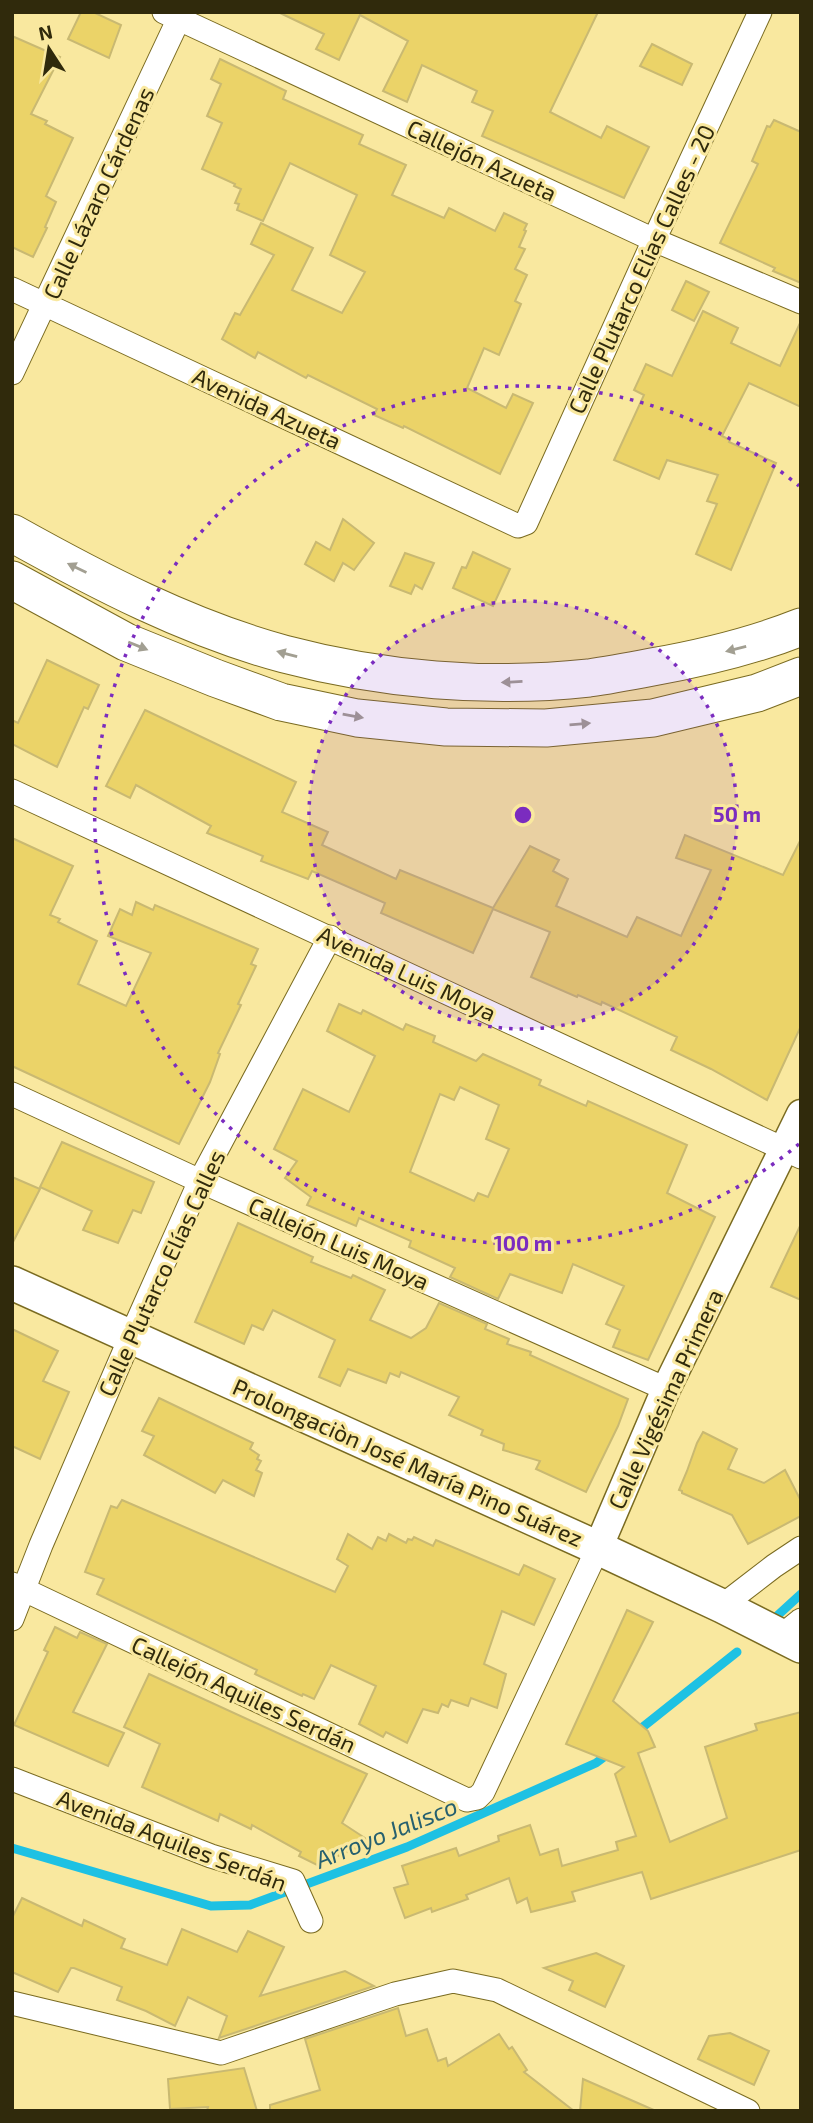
<svg xmlns="http://www.w3.org/2000/svg" width="813" height="2123" font-family="'Exo 2',sans-serif">
	<style>
		.lines { fill: none; stroke-linecap: round; stroke-linejoin: round }
		.stream { stroke: #1ec1e3; stroke-width: 9 }
		.building { fill: #ebd368; stroke: #c9b972; stroke-width: 2; fill-rule: evenodd }
		.minor-casing { stroke: #7a6b21; stroke-width: 25 }
		.tertiary-casing { stroke: #7a6b21; stroke-width: 31 }
		.secondary-casing { stroke: #7a6b21; stroke-width: 36 }
		.primary-casing { stroke: #7a6b21; stroke-width: 39 }
		.minor { stroke: #fff; stroke-width: 23 }
		.tertiary { stroke: #fff; stroke-width: 28 }
		.secondary { stroke: #fff; stroke-width: 33 }
		.primary { stroke: #fff; stroke-width: 37 }
		.oneway { fill: #a29f92 }
		.ring { fill: none; stroke: #7b2cbf; stroke-width: 3.5; stroke-dasharray: 3.5 7 }
		.labels { text-anchor: middle; dominant-baseline: central; stroke-width: 6; stroke-linejoin: round; paint-order: stroke }
		.street-label { font-size: 23px; fill: #302a0c; stroke: #f9e89f }
		.water-label { font-size: 24px; font-style: italic; fill: #26606f; stroke: #f9e89f }
		.centre { fill: #7b2cbf; stroke: #f9e89f; stroke-width: 3.5 }
		.ring-label { font-size: 21px; text-anchor: middle; font-weight: bold; fill: #7b2cbf; stroke: #f9e89f; stroke-width: 6; stroke-linejoin: round; paint-order: stroke }
	</style>
	<rect width="100%" height="100%" fill="#f9e89f"/>
	<g class="lines">
		<g class="stream">
			<path d="M778,1615l23,-21"/>
			<path d="M634,1734l103,-82"/>
			<path d="M12,1848l199,58 39,-1 157,-58 189,-84 16,-12"/>
		</g>
	</g>
	<g class="building">
		<path d="M81,12h12l28,13 -12,33 -41,-19z"/>
		<path d="M278,12h320l-48,100 51,26 6,-12 42,21 -25,51 -142,-62 11,-25 -21,-9 5,-11 -55,-26 -15,37 -24,-11 25,-50 -48,-26 -21,45 -23,-11 8,-15z"/>
		<path d="M12,36l48,21 -29,57 16,7 -2,3 28,14 -27,58 10,6 -11,25 2,1 -14,29 -21,-10z"/>
		<path d="M652,44l40,20 -10,21 -42,-19z"/>
		<path d="M220,59l66,32 -3,8 80,36 -4,9 47,21 -14,30 52,23 5,-10 46,23 9,-18 23,11 -3,6 2,1 -7,16 6,2 -10,20 12,6 -12,26 6,3 -22,51 -15,-7 -17,40 39,20 7,-14 20,9 -33,71 -96,-48 -1,2 -29,-13 3,-6 -69,-34 -2,3 -48,-26 -3,6 -33,-19 13,-26 5,2 34,-60 -23,-11 10,-21 52,25 -21,42 50,23 23,-41 -35,-17 27,-60 -67,-32 -27,58 -26,-11 2,-6 -4,-1 6,-14 -7,-3 1,-2 -33,-15 20,-46 -15,-7 14,-32 -10,-5z"/>
		<path d="M774,120l27,12v151l-28,-12 2,-3 -55,-25 38,-79 -6,-3 15,-35 3,1z"/>
		<path d="M686,281l23,11 -15,29 -22,-11z"/>
		<path d="M703,311l35,17 -7,15 49,23 21,-45v86l-52,-24 -27,53 8,4 -1,2 47,21 -45,107 -35,-16 21,-50 -10,-3 11,-26 -51,-15 -8,19 -45,-19 30,-65 -10,-5 12,-26 26,12z"/>
		<path d="M343,519l31,24 -20,27 -11,-7 -9,18 -29,-17 11,-22 14,8z"/>
		<path d="M473,552l37,17 -17,37 -40,-18 9,-21 4,1z"/>
		<path d="M405,553l29,10 -12,26 -7,-4 -4,9 -21,-8z"/>
		<path d="M47,660l52,25 -11,24 -4,-2 -27,60 -45,-23v-24l6,3z"/>
		<path d="M145,710l151,72 -14,30 46,20 -6,13 74,34 4,-9 93,38 37,-62 29,14 -6,11 15,8 -12,27 71,31 10,-20 44,19 30,-66 -35,-12 9,-23 98,40 18,-36v187l-34,74 -56,-31 -40,-19 6,-13 -75,-35 -1,3 -23,-10 -1,2 -46,-20 19,-45 -57,-23 -20,44 -92,-40 4,-10 -73,-32 -4,8 -47,-18 2,-5 -56,-23 4,-7 -75,-41 -6,13 -24,-12z"/>
		<path d="M12,838l61,28 -23,49 10,4 -2,3 39,19 -19,43 48,22 25,-53 -43,-17 12,-27 12,6 4,-13 17,8 2,-5 103,44 -7,15 5,2 -18,38 3,1 -23,48 2,1 -10,28 -31,62 -167,-78z"/>
		<path d="M339,1004l22,10 2,-4 40,20 3,-6 29,12 -2,6 43,19 7,-7 58,26 -2,5 47,21 2,-5 99,44 -20,48 48,24 -67,143 -35,-13 7,-17 -14,-6 18,-38 -51,-22 -11,29 -52,-19 -12,25 -48,-22 5,-9 -46,-21 2,-6 -52,-23 -3,8 -49,-21 4,-8 -26,-19 12,-17 -23,-12 29,-60 46,23 26,-56 -48,-25zM460,1087l39,18 -13,34 23,10 -21,48 -10,-4 -4,8 -64,-29 30,-78 14,6z"/>
		<path d="M62,1142l92,40 -13,31 -8,-3 -15,33 -35,-13 9,-19 -52,-24z"/>
		<path d="M12,1177l28,12 -28,55z"/>
		<path d="M238,1223l75,34 -2,5 40,16 2,-3 32,15 -15,30 41,18 15,-10 13,-25 48,21 -2,5 24,10 -2,5 24,8 -1,3 98,44 -10,27 -32,66 -50,-23 4,-8 -37,-11 1,-6 -23,-9 2,-5 -34,-15 10,-18 -58,-25 -2,5 -9,-4 -4,10 -38,-14 -8,17 -21,-9 16,-37 -62,-30 -10,20 -11,-5 -8,19 -49,-22z"/>
		<path d="M801,1224v76l-30,-13z"/>
		<path d="M12,1329l46,22 -15,30 26,11 -29,67 -28,-13z"/>
		<path d="M159,1398l94,45 -3,6 9,6 -2,4 4,2 -5,9 6,3 -8,23 -31,-16 -8,13 -71,-38 10,-19 -12,-5z"/>
		<path d="M703,1432l34,17 -9,20 36,14 21,-13 16,31v15l-53,28 -16,-29 -50,-22v-2l-3,-1 8,-19 10,-28z"/>
		<path d="M122,1500l213,92 13,-26 -11,-7 11,-25 24,15 6,-12 8,4 3,-7 17,9 2,-4 4,1 2,-3 19,9 3,-6 83,35 5,-10 31,14 -21,46 -32,-14 -18,53 22,10 -9,34 -26,-10 -3,8 -17,-6 -3,7 -6,-3 -4,9 -15,-4 -16,34 -21,-11 -3,5 -24,-13 17,-38 -45,-21 -17,34 -11,-5 -1,2 -47,-22 2,-4 -160,-76 7,-15 -19,-7 26,-66 6,2z"/>
		<path d="M627,1610l26,12 -40,79 35,30 7,16 -17,6 32,89 57,-24 -22,-71 52,-17 -2,-6 46,-12v138l-150,49 -9,-27 -70,20 3,9 -44,11 -4,-14 -10,5 -8,-25 -43,17 2,4 -36,13 -1,-4 -26,10 -11,-30 14,-4 -6,-18 54,-18 3,8 40,-15 -1,-5 32,-11 10,30 18,-6 4,17 56,-16 -2,-8 20,-6 -21,-62 9,-7 -58,-23z"/>
		<path d="M55,1627l22,11 3,-6 27,12 -34,68 51,21 -16,33 -94,-41 34,-73 -4,-2z"/>
		<path d="M149,1674l218,100 -25,49 29,19 -54,23 -18,-9 2,-4 -49,-27 -1,4 -31,-15 -2,7 -76,-34 18,-43 -36,-17z"/>
		<path d="M22,1898l60,28 2,-6 41,19 -4,9 46,17 15,-36 55,23 11,-21 36,16 -24,49 85,-25 29,15 -155,52 8,-22 -39,-19 -13,29 -29,-15 -29,-11 5,-13 -48,-19h-3l-13,24 -46,-20v-54z"/>
		<path d="M596,1953l28,13 -19,41 -36,-17 4,-9 -29,-13z"/>
		<path d="M398,2008l8,28 21,-7 11,32 8,-3 2,8 51,-32 10,15 3,-2 15,23 -3,2 50,39h-304v-6l50,-15 -15,-51z"/>
		<path d="M730,2033l39,18 -15,34 -56,-26 11,-23z"/>
		<path d="M244,2068l13,43h-50l1,-4 -38,2 -2,-30z"/>
		<path d="M583,2079l73,32h-76z"/>
	</g>
	<g class="lines">
		<g class="minor-casing">
			<g id="minor">
				<path d="M164,12l490,228 147,62"/>
				<path d="M12,289l506,237 8,-3 128,-283 106,-228"/>
				<path d="M12,373l170,-361"/>
				<path d="M12,791l789,366"/>
				<path d="M12,1094l188,87 466,208"/>
				<path d="M12,1584l455,216 10,-2 6,-6 115,-244"/>
				<path d="M722,1606l52,-40 27,-18"/>
				<path d="M12,1619l29,-74 90,-209 69,-155 130,-244"/>
				<path d="M780,1637l21,-17"/>
				<path d="M12,1779l199,77 82,25 18,40"/>
				<path d="M12,2003l209,50 174,-59 58,-13 44,9 251,121"/>
			</g>
		</g>
		<g class="tertiary-casing">
			<path id="tertiary" d="M598,1548l68,-159 135,-275"/>
		</g>
		<g class="secondary-casing">
			<path id="secondary" d="M12,1283l586,265 124,58 79,40"/>
		</g>
		<g class="primary-casing">
			<g id="primary">
				<path d="M12,533c86,48 176,95 272,121 98,26 204,35 305,24 21,-3 42,-7 63,-11 51,-9 101,-21 149,-40"/>
				<path d="M12,580l114,62 89,36 66,24 76,16 89,9 100,1 107,-10 104,-25 44,-17"/>
			</g>
		</g>
		<use href="#minor" class="minor"/>
		<use href="#tertiary" class="tertiary"/>
		<use href="#secondary" class="secondary"/>
		<use href="#primary" class="primary"/>
	</g>
	<defs><path id="oneway-solid" d="M-6-.8H1V-3.2L6.5 0L1 3.2V.8H-6Z" transform="scale(1.75)"/></defs>
	<g class="oneway">
		<use href="#oneway-solid" transform="translate(77 568) rotate(-154)"/>
		<use href="#oneway-solid" transform="translate(138 646) rotate(22)"/>
		<use href="#oneway-solid" transform="translate(736 649) rotate(166)"/>
		<use href="#oneway-solid" transform="translate(287 654) rotate(-165)"/>
		<use href="#oneway-solid" transform="translate(512 682) rotate(177)"/>
		<use href="#oneway-solid" transform="translate(353 716) rotate(10)"/>
		<use href="#oneway-solid" transform="translate(580 724) rotate(-5)"/>
	</g>
	<circle cx="523" cy="815" r="214" fill="#7b2cbf" fill-opacity=".12"/>
	<g class="ring">
		<circle cx="523" cy="815" r="214"/>
		<path d="M799 1144A429 429 0 1 1 799 486"/>
	</g>
	<g class="labels">
		<g class="street-label">
			<text transform="translate(482 160) rotate(25)">Callejón Azueta</text>
			<text transform="translate(98 193) rotate(-65)">Calle Lázaro Cárdenas</text>
			<text transform="translate(641 269) rotate(-65)">Calle Plutarco Elías Calles - 20</text>
			<text transform="translate(267 408) rotate(25)">Avenida Azueta</text>
			<text transform="translate(407 973) rotate(25)">Avenida Luis Moya</text>
			<text transform="translate(339 1243) rotate(24)">Callejón Luis Moya</text>
			<text transform="translate(161 1273) rotate(-65)">Calle Plutarco Elías Calles</text>
			<text transform="translate(665 1399) rotate(-65)">Calle Vigésima Primera</text>
			<text transform="translate(408 1462) rotate(24)">Prolongaciòn José María Pino Suárez</text>
			<text transform="translate(244 1694) rotate(25)">Callejón Aquiles Serdán</text>
			<text transform="translate(172 1840) rotate(21)">Avenida Aquiles Serdán</text>
		</g>
		<g class="water-label">
			<text transform="translate(386 1832) rotate(-22)">Arroyo Jalisco</text>
		</g>
	</g>
	<circle cx="523" cy="815" r="10" class="centre"/>
	<g class="ring-label">
		<text x="737" y="822">50 m</text>
		<text x="523" y="1251">100 m</text>
	</g>
	<rect width="813" height="2123" fill="none" stroke="#302a0c" stroke-width="28"/>
	<g transform="translate(49 49) rotate(348)" stroke="#f9e89f" stroke-width="5" paint-order="stroke">
	<path d="M0-5L12 26L0 18L-12 26Z" fill="#302a0c"/>
	<text y="-10" font-size="19" font-weight="bold" text-anchor="middle" fill="#302a0c">N</text>
	</g>
</svg>
